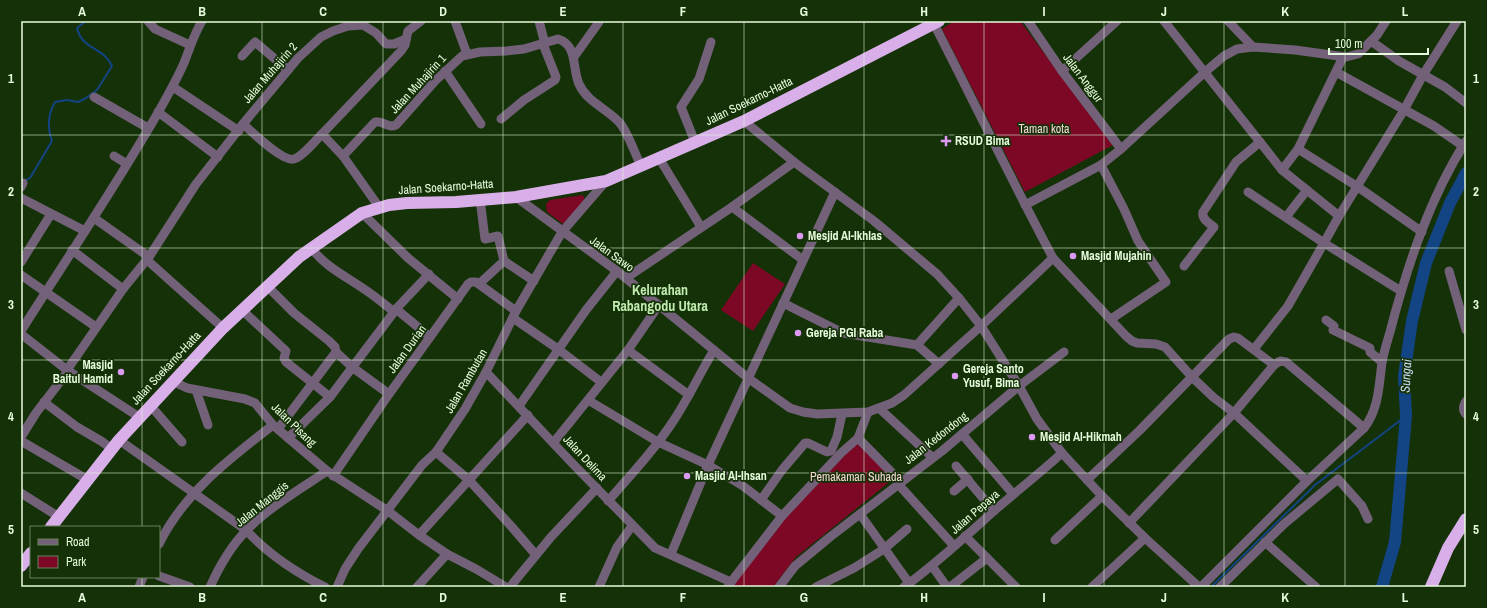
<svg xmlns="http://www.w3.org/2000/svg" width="1487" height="608" font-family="'Archivo Narrow',sans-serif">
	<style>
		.green { fill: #7d0825 }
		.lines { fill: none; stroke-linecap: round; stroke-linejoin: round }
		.stream { stroke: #134484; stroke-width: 2 }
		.river { stroke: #134484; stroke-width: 12 }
		.minor { stroke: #726179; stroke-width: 9 }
		.highway { stroke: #d9afe9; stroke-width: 12 }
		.grid { fill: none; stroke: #e7fcde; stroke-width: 1; stroke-opacity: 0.55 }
		.poi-dot { fill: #dc99f4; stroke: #153107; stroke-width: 1.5 }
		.labels { text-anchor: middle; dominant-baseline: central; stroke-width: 3.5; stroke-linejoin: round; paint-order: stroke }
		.street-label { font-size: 12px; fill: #e7fcde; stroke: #153107 }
		.park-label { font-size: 12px; fill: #f8d8d8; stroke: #153107 }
		.poi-label { font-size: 12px; font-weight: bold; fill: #e7fcde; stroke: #153107; text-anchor: start }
		.water-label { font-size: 13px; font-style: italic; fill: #ccdcf3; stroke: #153107 }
		.quarter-label { font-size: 14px; font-weight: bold; fill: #c0ebaf; stroke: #153107 }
		.neatline { fill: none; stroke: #e7fcde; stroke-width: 1.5 }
		.grid-label { font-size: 13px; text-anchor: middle; font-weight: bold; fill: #e7fcde }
	</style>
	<rect width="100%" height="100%" fill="#153107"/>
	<g class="green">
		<path d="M954,21h66l93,124 -88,47 -83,-163z"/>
		<path d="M583,195l2,6 -22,23 -16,-12 -1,-8 4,-4z"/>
		<path d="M753,263l32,21 -32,47 -32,-21z"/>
		<path d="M858,441l35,38 -97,78 -23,30h-42l45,-59z"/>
	</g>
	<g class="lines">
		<g class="stream">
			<path d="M25,181l5,-3 22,-37c-5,-14 -4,-27 3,-39l12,-2 11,2 8,-4 11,-8 15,-24c-8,-19 -30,-16 -35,-38l9,-7"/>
			<path d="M1211,587l104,-102 91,-69"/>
		</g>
		<path class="river" d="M1382,587l13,-45 11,-126 -2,-40 8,-55 14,-58 24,-60 16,-30"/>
		<g class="minor">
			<path d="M148,21l7,8 35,16"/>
			<path d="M455,21l12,33"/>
			<path d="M539,21l6,23"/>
			<path d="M1028,21l34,50 59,78"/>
			<path d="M1164,21l118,149 57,46"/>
			<path d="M1228,21l25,26"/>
			<path d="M1371,41l28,20 46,26 21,16"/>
			<path d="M242,56l13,-14 33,28"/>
			<path d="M574,57l25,-35"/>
			<path d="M445,71l36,53"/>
			<path d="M1062,71l55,-50"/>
			<path d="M1336,72l98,54 29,20"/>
			<path d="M173,87l66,44"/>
			<path d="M94,97l54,31"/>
			<path d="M158,112l60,45"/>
			<path d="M501,119l23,-19 31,-20 1,-3 -13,-33"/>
			<path d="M744,121l50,41 80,59 63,53 22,24 22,28 38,60 18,33 25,34 40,43 43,42 54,49"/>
			<path d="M322,134l79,-83 4,-6 3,-14 13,-10"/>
			<path d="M695,142l-14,-35 18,-28 12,-37"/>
			<path d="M1298,149l60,38 64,45"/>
			<path d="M114,156l13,8"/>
			<path d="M343,156l32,-34c8,-2 13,7 21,3l39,-44 27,-25 18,-4 26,-1 18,-2 34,-10c20,6 14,30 21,45 8,18 27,24 40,38 8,8 16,32 22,44"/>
			<path d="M659,158l42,69"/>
			<path d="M1101,165l23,44 14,32 28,41 -55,37"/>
			<path d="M1282,170l16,-21 45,-92"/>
			<path d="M21,183h2l-2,4"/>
			<path d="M1248,192l76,51 -36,63 -34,43"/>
			<path d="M516,197l101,74 131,107 42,30 13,4 14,2 51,-2 24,-9 12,-8 77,-69 72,-68c-41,-77 -79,-156 -119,-234"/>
			<path d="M21,198l64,33"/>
			<path d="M480,199l5,40 13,-3 6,25"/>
			<path d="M1025,205l76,-40 20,-16 84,-77 19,-16 13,-7 16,-2 42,3 51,7 12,-3 19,-19 9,-14"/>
			<path d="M379,207l-36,-51 -21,-22c-7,7 -20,23 -28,25 -11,3 -42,-27 -51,-35l55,-66 23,-21 12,-6 15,-5 15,-1 13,8 10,11h8l12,-5"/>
			<path d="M732,207l71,53"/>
			<path d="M362,213l46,45 50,41"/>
			<path d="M1286,217l21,-27"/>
			<path d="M94,218l55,39"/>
			<path d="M311,248c16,20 33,27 53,41 11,7 20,15 30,23l2,-3 34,28"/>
			<path d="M72,250l51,39"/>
			<path d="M1053,258l73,78 6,5 5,2 19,1 9,3 27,30 21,20 21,16 73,68"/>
			<path d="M147,260l76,68"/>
			<path d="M21,262l30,-48"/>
			<path d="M1184,266l30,-39c-5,-4 -13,-8 -11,-15l33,-50 24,-20"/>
			<path d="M1449,271l17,59"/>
			<path d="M21,275l75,52"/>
			<path d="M626,278l106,-71 62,-45"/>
			<path d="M479,284l25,-23 30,20"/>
			<path d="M267,286l27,27 35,28 6,6 1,5 16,15 37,27"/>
			<path d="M1401,291l-77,-48 15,-27 65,-106 19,-35 34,-54"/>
			<path d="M783,303l60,30 74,12 22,19"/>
			<path d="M396,309l33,-35"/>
			<path d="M242,310l44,41 -2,7 2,4 44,35"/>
			<path d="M513,318l45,31 43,33"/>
			<path d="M1326,320l8,6 -1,4 37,18v4l12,10"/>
			<path d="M21,331c46,-73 95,-145 138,-220 9,-16 18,-32 25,-48 6,-15 10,-29 18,-42"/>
			<path d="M21,334l46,36 72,47"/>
			<path d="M917,345l42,-47"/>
			<path d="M628,350l61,45"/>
			<path d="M1274,365l6,-4 6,1 78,66"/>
			<path d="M67,370l56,-81 26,-32 47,-73 47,-60"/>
			<path d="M486,372l86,91 83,85 76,34 -3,5"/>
			<path d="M172,381l15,7 58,11 10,4 18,22 54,46 61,40 31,24 28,19 29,15 30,18"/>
			<path d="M196,390l12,35"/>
			<path d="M588,400l70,42 50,23 35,21 39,30"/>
			<path d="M1466,401c-3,5 -4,9 0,13"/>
			<path d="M44,402l33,25 24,14 11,8"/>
			<path d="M150,405l32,37"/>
			<path d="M519,406l67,-96 31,-39"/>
			<path d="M880,409l52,48"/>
			<path d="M278,429l58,-77"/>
			<path d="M962,434l51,60"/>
			<path d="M21,437l15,-24 33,-43"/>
			<path d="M288,438l42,-41 64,-85"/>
			<path d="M858,438l42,43"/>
			<path d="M119,440l127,90c23,25 49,42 79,57"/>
			<path d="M21,441l67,39"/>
			<path d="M554,442l74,-92 31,-45"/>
			<path d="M436,452l33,28 42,46 25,29"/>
			<path d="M956,466l38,45"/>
			<path d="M333,476l56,-82 79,-110 3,-2h5l40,29"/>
			<path d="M1087,480l53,-50 89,-91 5,-2 4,1 36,27 -40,48 -105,110"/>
			<path d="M898,484l56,62"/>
			<path d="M954,491l14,-12"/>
			<path d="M21,493l38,24"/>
			<path d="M761,500l21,-30 23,-27h3l19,9 4,-1 6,-14 5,-23"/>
			<path d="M608,501c23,-26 47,-52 66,-81 15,-23 26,-47 40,-70"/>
			<path d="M860,514l49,69"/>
			<path d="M419,535l109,-120"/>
			<path d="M965,536l51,51"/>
			<path d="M1055,540l47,-44"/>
			<path d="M1265,542l51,45"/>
			<path d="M159,544c25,-51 70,-85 114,-119"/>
			<path d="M671,554l37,-89 127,-273"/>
			<path d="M932,566l15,21"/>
			<path d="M159,576l31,11"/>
			<path d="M731,582l51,-66 59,-63 17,-15 10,-26"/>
			<path d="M139,587l4,-10"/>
			<path d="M210,587c9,-20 20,-40 36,-56 20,-22 56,-43 81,-60"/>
			<path d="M337,587l8,-18 13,-20 64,-84 14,-13 29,-43 21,-37 30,-61 46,-79 44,-51"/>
			<path d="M417,587l30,-33"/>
			<path d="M510,587l41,-50 46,-49"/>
			<path d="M599,587l18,-40 15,-21"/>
			<path d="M779,587l16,-21 35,-29 112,-86 77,-65 45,-34"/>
			<path d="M816,587l38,-19 30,-19 23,-20"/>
			<path d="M904,587c32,-23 61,-50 91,-77 22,-19 45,-37 67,-57"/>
			<path d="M950,587l37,-29"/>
			<path d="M1092,587l53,-49"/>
			<path d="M1201,587l106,-106 57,-53c15,-19 15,-43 18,-66 2,-10 5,-20 8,-30 17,-65 39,-133 76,-191"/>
			<path d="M1220,587l64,-63 54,-45 24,27 6,13"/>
		</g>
		<g class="highway">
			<path d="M51,527l68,-87 104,-112 76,-71 63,-44 27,-8 18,-2 49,-1 60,-5 90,-16 138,-60 195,-100"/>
			<path d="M21,566l10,-13"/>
			<path d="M1431,587l17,-39 18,-29"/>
		</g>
	</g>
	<path class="grid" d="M142,21v506M262,21v566M383,21v566M503,21v566M623,21v566M744,21v566M864,21v566M984,21v566M1104,21v566M1224,21v566M1345,21v566M21,135h1445M21,248h1445M21,360h1445M21,473h1445M142,577v10"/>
	<g class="poi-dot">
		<path d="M944 135h4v4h4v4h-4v4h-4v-4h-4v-4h4z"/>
		<circle cx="800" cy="236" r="4"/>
		<circle cx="1073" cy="256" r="4"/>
		<circle cx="798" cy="333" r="4"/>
		<circle cx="121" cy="372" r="4"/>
		<circle cx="955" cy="376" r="4"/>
		<circle cx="1032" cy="437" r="4"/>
		<circle cx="687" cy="476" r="4"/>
	</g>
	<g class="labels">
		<g class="street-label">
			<text transform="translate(270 73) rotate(-49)">Jalan Muhajirin 2</text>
			<text transform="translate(1083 78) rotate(53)">Jalan Anggur</text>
			<text transform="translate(418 84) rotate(-47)">Jalan Muhajirin 1</text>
			<text transform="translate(749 101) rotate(-26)">Jalan Soekarno-Hatta</text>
			<text transform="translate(446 187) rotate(-4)">Jalan Soekarno-Hatta</text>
			<text transform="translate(612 254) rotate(36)">Jalan Sawo</text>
			<text transform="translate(407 349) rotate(-54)">Jalan Durian</text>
			<text transform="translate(166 368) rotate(-47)">Jalan Soekarno-Hatta</text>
			<text transform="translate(466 381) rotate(-60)">Jalan Rambutan</text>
			<text transform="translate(294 425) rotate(44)">Jalan Pisang</text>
			<text transform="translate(936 438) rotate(-38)">Jalan Kedondong</text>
			<text transform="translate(585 458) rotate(47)">Jalan Delima</text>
			<text transform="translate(262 504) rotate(-39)">Jalan Manggis</text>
			<text transform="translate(975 512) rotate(-41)">Jalan Pepaya</text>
		</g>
		<g class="park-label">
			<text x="1044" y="129">Taman kota</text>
			<text x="856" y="477">Pemakaman Suhada</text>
		</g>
		<g class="poi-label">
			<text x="955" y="141">RSUD Bima</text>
			<text x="808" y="236">Mesjid Al-Ikhlas</text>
			<text x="1081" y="256">Masjid Mujahin</text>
			<text x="806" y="333">Gereja PGI Raba</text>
			<text x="113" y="365" text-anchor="end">Masjid<tspan x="113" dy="14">Baitul Hamid</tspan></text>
			<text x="963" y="369">Gereja Santo<tspan x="963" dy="14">Yusuf, Bima</tspan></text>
			<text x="1040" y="437">Mesjid Al-Hikmah</text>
			<text x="695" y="476">Masjid Al-Ihsan</text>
		</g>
		<g class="water-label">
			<text transform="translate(1406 376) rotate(-87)">Sungai</text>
		</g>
		<g class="quarter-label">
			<text x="660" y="290">Kelurahan<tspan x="660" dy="16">Rabangodu Utara</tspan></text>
		</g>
	</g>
	<rect width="1487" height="608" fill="none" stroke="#153107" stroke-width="44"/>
	<rect x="30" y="526" width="130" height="52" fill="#153107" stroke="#69825d"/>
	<rect x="38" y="539" width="20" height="6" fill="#726179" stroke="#69825d"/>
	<text x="66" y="546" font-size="12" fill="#e7fcde">Road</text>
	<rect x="38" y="556" width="20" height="12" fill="#7d0825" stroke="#69825d"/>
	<text x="66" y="566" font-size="12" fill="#e7fcde">Park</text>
	<path d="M1329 48v6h99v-6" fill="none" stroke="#e7fcde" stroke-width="2"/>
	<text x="1335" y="48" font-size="12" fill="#e7fcde" stroke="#153107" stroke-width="3" paint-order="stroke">100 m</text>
	<rect x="22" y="22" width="1443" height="564" class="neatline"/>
	<g class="grid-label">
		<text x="82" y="16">A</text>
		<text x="202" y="16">B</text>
		<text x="323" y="16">C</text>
		<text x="443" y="16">D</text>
		<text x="563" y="16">E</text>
		<text x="683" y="16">F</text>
		<text x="804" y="16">G</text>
		<text x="924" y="16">H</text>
		<text x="1044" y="16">I</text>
		<text x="1164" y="16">J</text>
		<text x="1285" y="16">K</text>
		<text x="1405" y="16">L</text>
		<text x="11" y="83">1</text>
		<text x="1476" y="83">1</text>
		<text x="11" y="196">2</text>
		<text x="1476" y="196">2</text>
		<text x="11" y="309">3</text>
		<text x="1476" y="309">3</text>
		<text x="11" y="421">4</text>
		<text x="1476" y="421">4</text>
		<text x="11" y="534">5</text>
		<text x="1476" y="534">5</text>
		<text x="82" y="602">A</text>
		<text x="202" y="602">B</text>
		<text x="323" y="602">C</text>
		<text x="443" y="602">D</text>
		<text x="563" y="602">E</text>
		<text x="683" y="602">F</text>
		<text x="804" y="602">G</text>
		<text x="924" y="602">H</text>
		<text x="1044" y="602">I</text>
		<text x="1164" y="602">J</text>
		<text x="1285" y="602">K</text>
		<text x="1405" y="602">L</text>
	</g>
</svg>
